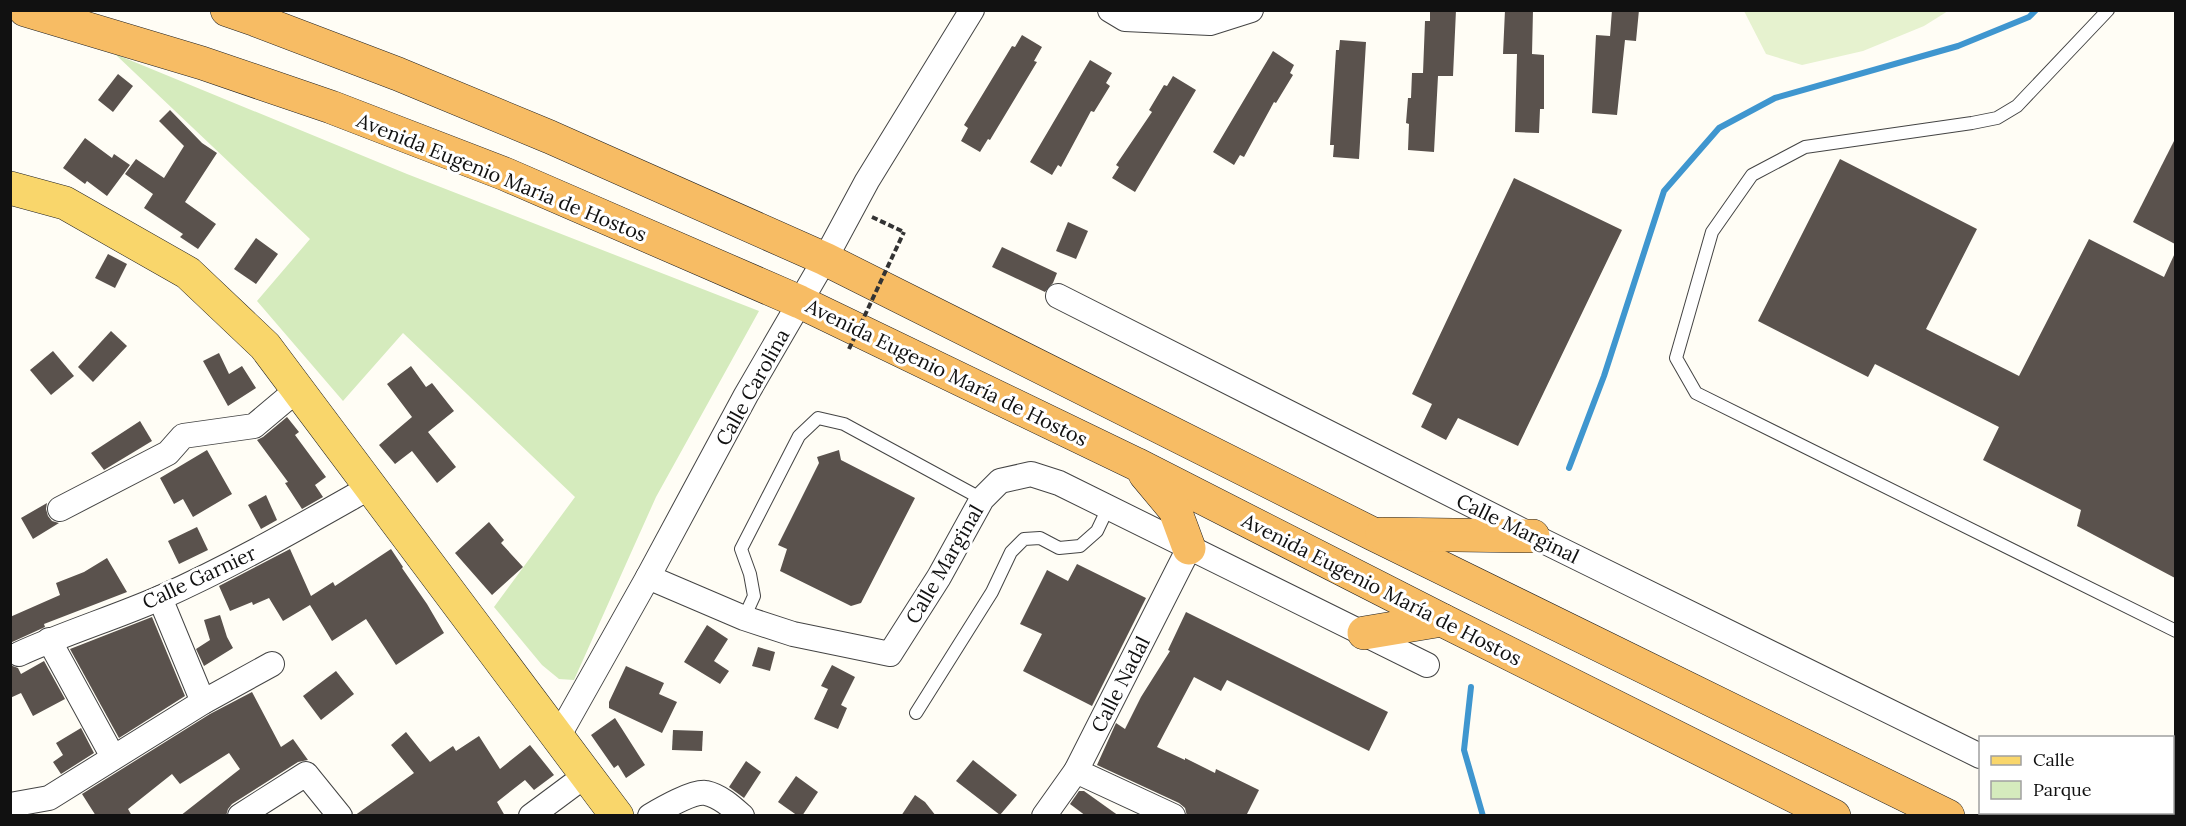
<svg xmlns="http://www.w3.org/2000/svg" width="2186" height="826" font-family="Lora,serif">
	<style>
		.green { fill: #d5ebbd }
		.pitch { fill: #e6f2cf }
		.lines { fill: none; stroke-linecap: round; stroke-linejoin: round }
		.stream { stroke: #3f96cf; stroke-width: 6 }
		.building { fill: #5a524d }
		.service-casing { stroke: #444; stroke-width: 14 }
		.minor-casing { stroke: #444; stroke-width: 26 }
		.primary-casing { stroke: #222; stroke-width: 34 }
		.trunk-casing { stroke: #222; stroke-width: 34 }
		.path { stroke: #333; stroke-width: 4; stroke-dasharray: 6 3; stroke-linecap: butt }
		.service { stroke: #fff; stroke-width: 12 }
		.minor { stroke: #fff; stroke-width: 24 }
		.primary { stroke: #f9d66b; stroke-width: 33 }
		.trunk { stroke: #f7bc64; stroke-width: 33 }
		.path-bridge { stroke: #333; stroke-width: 4; stroke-dasharray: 6 3; stroke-linecap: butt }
		.labels { text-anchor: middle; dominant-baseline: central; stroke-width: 6; stroke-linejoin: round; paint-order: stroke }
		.street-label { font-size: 20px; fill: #111; stroke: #fff }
	</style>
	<rect width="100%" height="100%" fill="#fffdf5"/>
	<path class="green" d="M115,54l292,120 352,137 -103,186 -82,183 -15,-1 -17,-14 -48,-58 81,-110 -172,-164 -60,68 -86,-100 53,-62z"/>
	<path class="pitch" d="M1744,11h204l-24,15 -61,25 -61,14 -36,-11z"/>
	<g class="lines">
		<g class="stream">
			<path d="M1569,468l35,-92 60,-185 55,-63 56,-30 183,-52 71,-29 7,-7"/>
			<path d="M1471,687l-7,63 19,66"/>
		</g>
	</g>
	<g class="building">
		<path d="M1430,10h26l-3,66h-15l-4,76 -26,-2 1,-26 -3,-1 2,-25h3l1,-25h11l2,-52h5z"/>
		<path d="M1505,10h28l-1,44 12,1v54h-4l-1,24 -24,-1 2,-78h-14z"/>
		<path d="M1612,10h27l-3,31 -11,-1 -8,75 -25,-2 4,-78 14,1z"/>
		<path d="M1022,35l20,12 -8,14 3,1 -47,78 -2,-1 -8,13 -19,-11 7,-13 -4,-3 48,-79 3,1z"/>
		<path d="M1340,40l26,2 -7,117 -26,-2 1,-12h-4l6,-95h3z"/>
		<path d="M1273,51l21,14 -4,8 3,2 -17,28 -2,-1 -30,55 -4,-2 -6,10 -21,-13z"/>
		<path d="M1090,60l22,13 -6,10 4,3 -16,26 -3,-1 -30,56 -3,-2 -6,10 -22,-13z"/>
		<path d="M118,74l15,12 -20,26 -15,-12z"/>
		<path d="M1173,76l23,14 -61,102 -23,-14 7,-11 -3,-2 36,-53 -3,-2 15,-25 3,1z"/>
		<path d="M170,110l32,33 15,10 -32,49 31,22 -18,25 -18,-12 3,-3 -39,-26 9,-14 -28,-20 11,-15 28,19 20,-32 -25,-25z"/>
		<path d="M85,138l27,20 2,-4 16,11 -23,31 -20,-15 -2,3 -22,-16z"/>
		<path d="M2175,139v105l-42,-22z"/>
		<path d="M1840,159l137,70 -51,100 93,47 70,-137 75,38 11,-24v325l-98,-52 4,-16 -98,-50 16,-33 -124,-63 -7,13 -110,-56z"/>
		<path d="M1514,178l108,52 -104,216 -60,-28 -12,22 -25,-13 11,-23 -20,-10z"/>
		<path d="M1068,222l20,9 -12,28 -20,-8z"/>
		<path d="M256,238l22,16 -22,30 -22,-15z"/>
		<path d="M1002,247l55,26 -4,10 -8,9 -53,-25z"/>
		<path d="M108,254l19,10 -12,24 -20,-10z"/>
		<path d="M111,331l16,15 -34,36 -15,-15z"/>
		<path d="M53,351l21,25 -23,19 -21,-25z"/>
		<path d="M219,353l10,21 13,-8 14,22 -28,18 -25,-45z"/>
		<path d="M411,366l15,21 6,-4 22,28 -26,21 28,35 -19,16 -25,-32 -17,13 -16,-19 33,-28 -25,-33z"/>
		<path d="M287,417l12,15 -4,3 31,42 -11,8 8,12 -21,12 -17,-26 3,-1 -31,-42 6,-3z"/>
		<path d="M140,421l12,20 -48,29 -13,-17z"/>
		<path d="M207,450l25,44 -39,23 -10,-18 -9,5 -14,-26z"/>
		<path d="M839,450l2,10 74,38 -54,105 -10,3 -71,-35 7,-22 -9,-4 41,-82 -2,-6z"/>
		<path d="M266,495l11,25 -16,9 -13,-24z"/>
		<path d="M47,503l-1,6 2,7 4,5 7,2 -26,16 -12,-21z"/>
		<path d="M489,522l15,18 -3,3 22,24 -31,28 -37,-42z"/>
		<path d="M197,527l11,23 -29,14 -11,-23z"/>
		<path d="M290,549l21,47 22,-14 2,4 56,-37 12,18 -1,1 25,36 17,29 -48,32 -30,-46 -34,22 -22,-36 -27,16 -14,-23 -16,7 -1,-3 -22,9 -11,-25z"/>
		<path d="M107,558l20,34 -83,32 1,3 -35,16v-26l50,-22 -4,-12 28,-11z"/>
		<path d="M1077,564l69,34 -54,108 -69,-35 19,-37 -22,-10 27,-54 21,11z"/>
		<path d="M1186,612l202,100 -19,39 -142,-71 -6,11 -27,-14 -37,70 28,13v-2l30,15 1,-4 43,21 -13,26h-59l-2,-8 -6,-5 -82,-38 19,-42 9,6 16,-32 29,-46 -2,-1z"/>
		<path d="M220,615l7,22 6,11 -29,18 -8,-17 14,-9 -6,-20z"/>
		<path d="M152,617l33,79 -66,42 -49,-89z"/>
		<path d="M707,625l21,14 -14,22 15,10 -9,13 -36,-22z"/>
		<path d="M758,647l17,5 -5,19 -18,-5z"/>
		<path d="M44,661l21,38 -32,17 -12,-23 -11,5v-33l8,3 3,6z"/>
		<path d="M832,665l23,12 -14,28 6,3 -9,21 -24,-10 14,-30 -7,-3z"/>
		<path d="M626,666l38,17 -5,11 18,8 -15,31 -53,-25v-6z"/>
		<path d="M336,671l18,23 -33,26 -18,-24z"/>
		<path d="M252,692l29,55 12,-8 15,21 -10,2 -66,42 -4,5 -2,7h-46l60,-47 -11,-16 -49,31 -8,-10 -44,35 4,7h-36l-14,-22 128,-80z"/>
		<path d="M615,718l30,47 -19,13 -8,-13 -4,3 -23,-33z"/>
		<path d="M81,728l13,25 -33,21 -8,-12 10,-7 -7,-12z"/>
		<path d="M673,730l30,1 -1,20 -30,-1z"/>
		<path d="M406,732l24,30 23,-16 3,5 23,-15 21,33 30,-24 24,30 -20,15 -9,-10 -28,22 8,14h-151l60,-43 -23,-28z"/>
		<path d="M973,760l44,35 -17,20 -44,-34z"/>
		<path d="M746,761l15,11 -17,26 -15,-11z"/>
		<path d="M796,776l22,16 -16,24h-4l-20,-14z"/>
		<path d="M1079,791h5l35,25h-33l-16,-12z"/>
		<path d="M915,795l10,7 11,14h-35z"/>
	</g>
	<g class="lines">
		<g class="service-casing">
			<g id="service">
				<path d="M2108,10l-91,96 -20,12 -25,5 -167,24 -53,28 -40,57 -36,126 20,35 480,238"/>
				<path d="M744,618l10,-22 -4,-22 -9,-25 58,-113 19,-18 26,6 138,75"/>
				<path d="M916,713l76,-121 19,-40 13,-13 16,-1 19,10 21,-2 17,-15 11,-23"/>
				<path d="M2174,816l2,-6"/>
			</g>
		</g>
		<g class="minor-casing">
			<g id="minor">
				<path d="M1110,10l15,9 85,4 41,-13"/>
				<path d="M1058,296l475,240 447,220"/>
				<path d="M60,509l108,-56 15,-17 71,-10 44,-37"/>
				<path d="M648,577l96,41 49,16 97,20 49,-77 43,-78 18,-18 31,-7 28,9 368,182"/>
				<path d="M160,598l43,104"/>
				<path d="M49,640l64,117"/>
				<path d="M19,654c46,-21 95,-36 141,-56 74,-33 143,-73 212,-112"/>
				<path d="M558,737l90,-160 98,-182 79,-136 42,-78 105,-171"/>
				<path d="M1076,771l97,45"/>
				<path d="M10,805l39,-7 154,-96 69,-38"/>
				<path d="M2094,812l6,4"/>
				<path d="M240,816l66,-42 34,42"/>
				<path d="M531,816l55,-41"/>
				<path d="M650,816c12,-7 43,-25 56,-23 14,3 26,14 36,23"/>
				<path d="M1044,816l32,-45 113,-223"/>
			</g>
		</g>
		<g class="primary-casing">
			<path id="primary" d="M10,188l55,15 123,70 77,73 352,470"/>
		</g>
		<g class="trunk-casing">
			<g id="trunk">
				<path d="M25,10l177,53 129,44 174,67 295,128 336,162 306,156 392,196"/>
				<path d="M227,10l29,10 142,54 152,63 275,122 548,275 575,282"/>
				<path d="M1145,474l30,36 14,38"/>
				<path d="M1382,534l151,2"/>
				<path d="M1364,633l78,-13"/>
			</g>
		</g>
		<path class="path" d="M872,217l32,15"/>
		<use href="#service" class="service"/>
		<use href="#minor" class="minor"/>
		<use href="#primary" class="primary"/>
		<use href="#trunk" class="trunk"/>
		<path class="path-bridge" d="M849,349l55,-117"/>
	</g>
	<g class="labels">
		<g class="street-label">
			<text transform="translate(502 177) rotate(22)">Avenida Eugenio María de Hostos</text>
			<text transform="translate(947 372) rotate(26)">Avenida Eugenio María de Hostos</text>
			<text transform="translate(752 387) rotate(-61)">Calle Carolina</text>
			<text transform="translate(1518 528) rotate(26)">Calle Marginal</text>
			<text transform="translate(944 564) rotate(-60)">Calle Marginal</text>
			<text transform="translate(199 577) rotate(-25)">Calle Garnier</text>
			<text transform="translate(1382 589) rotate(27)">Avenida Eugenio María de Hostos</text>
			<text transform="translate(1120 684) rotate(-63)">Calle Nadal</text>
		</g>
	</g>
	<rect width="2186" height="826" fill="none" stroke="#111111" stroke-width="24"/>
	<rect x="1979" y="736" width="195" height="78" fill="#ffffff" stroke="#a0a0a0" stroke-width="1.5"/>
	<rect x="1991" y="756" width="30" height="9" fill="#f9d66b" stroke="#a0a0a0" stroke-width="1.5"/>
	<text x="2033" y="766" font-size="18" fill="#111111">Calle</text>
	<rect x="1991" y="781" width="30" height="18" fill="#d5ebbd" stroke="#a0a0a0" stroke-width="1.5"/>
	<text x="2033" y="796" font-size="18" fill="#111111">Parque</text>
</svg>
